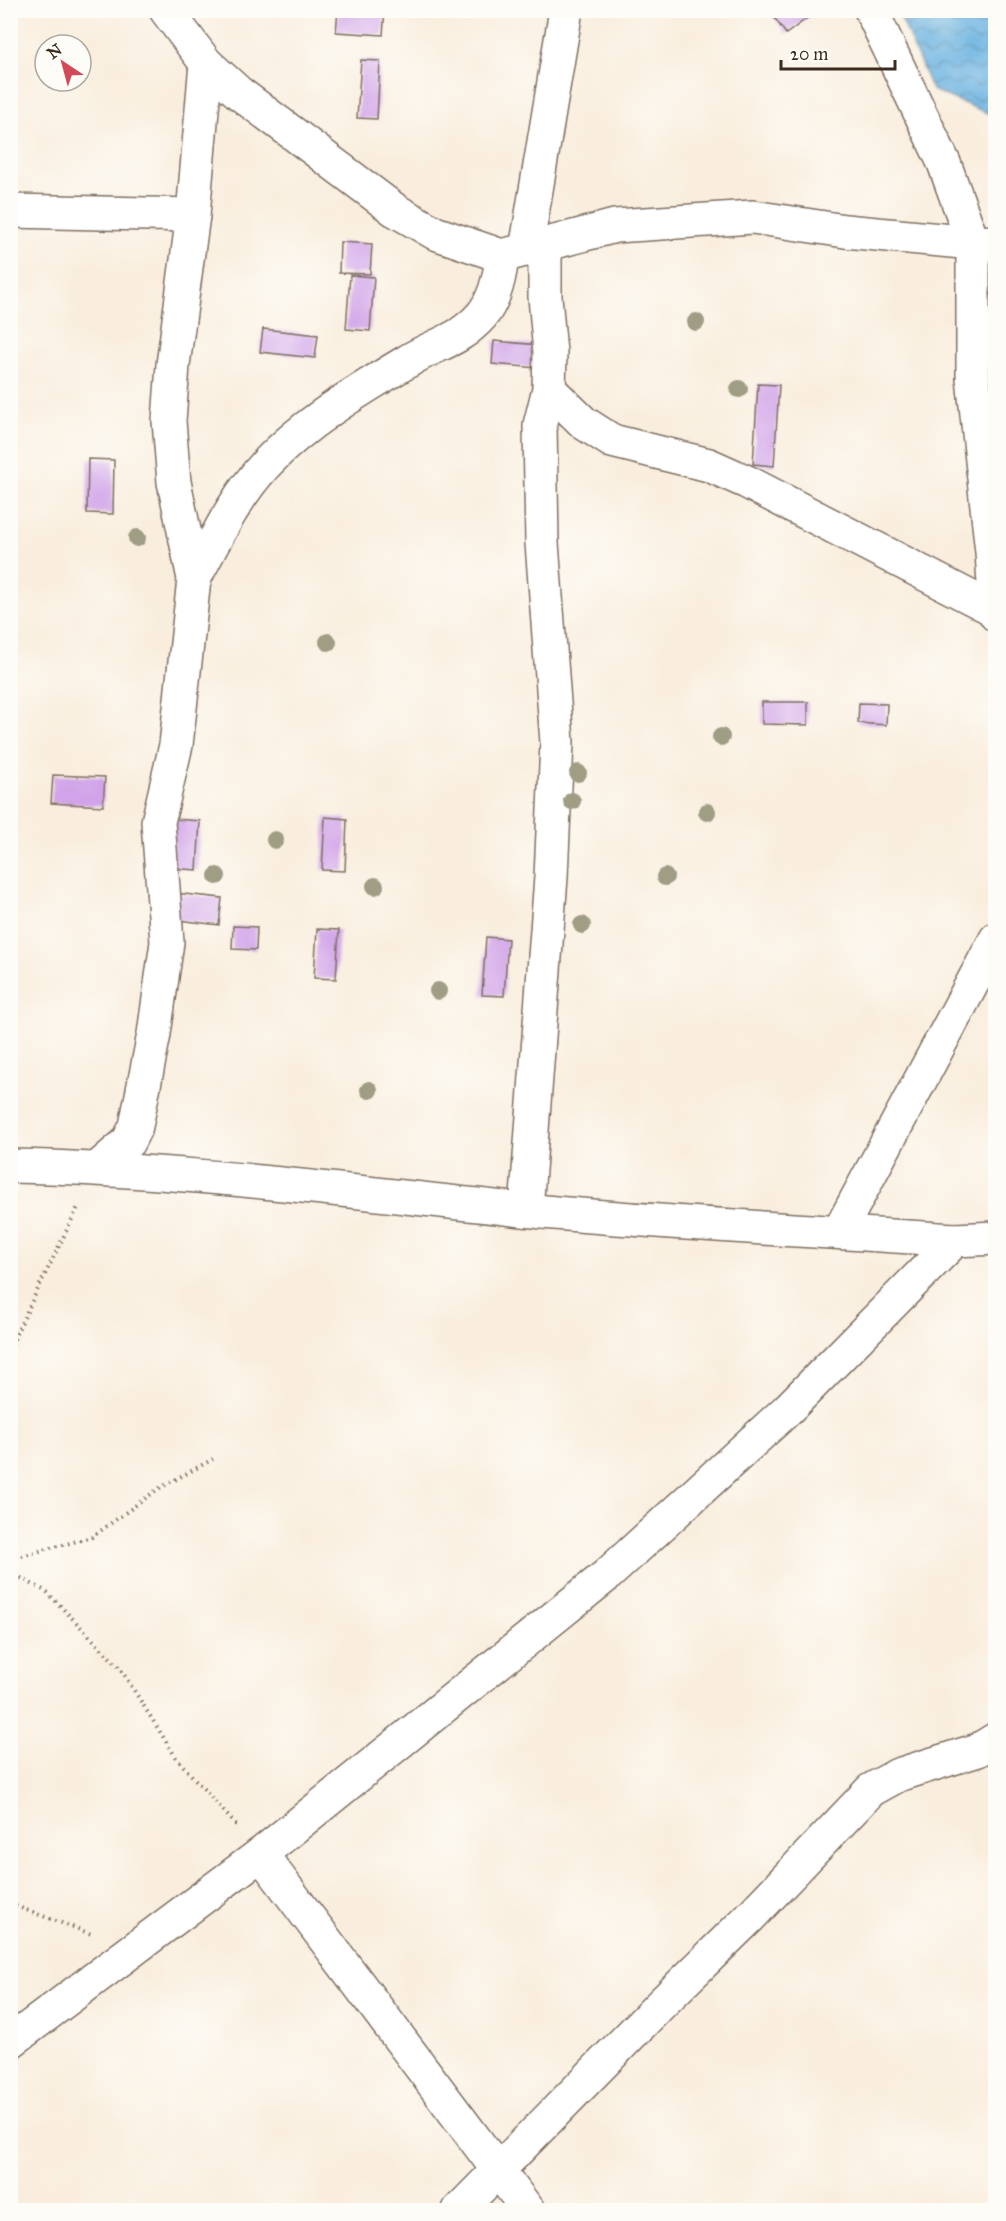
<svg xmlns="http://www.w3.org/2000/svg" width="1006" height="2221" font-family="'IM FELL Great Primer',serif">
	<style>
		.water { fill: url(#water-waves); stroke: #526e7f; stroke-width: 1.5 }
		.building { fill: #d1a4e9 }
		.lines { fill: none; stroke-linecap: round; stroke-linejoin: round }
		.minor-casing { stroke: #7e6f61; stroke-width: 36 }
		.path { stroke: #7e6f61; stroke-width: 4; stroke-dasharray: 1.5 4.5; stroke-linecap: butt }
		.minor { stroke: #fff; stroke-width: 33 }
		.tree { fill: #9f9d84 }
	</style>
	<defs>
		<pattern id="water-waves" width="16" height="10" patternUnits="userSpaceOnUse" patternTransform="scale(1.5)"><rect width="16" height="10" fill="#68b1e0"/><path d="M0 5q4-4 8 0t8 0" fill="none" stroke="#5790b5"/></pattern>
	</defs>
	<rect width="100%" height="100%" fill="#fdfcf7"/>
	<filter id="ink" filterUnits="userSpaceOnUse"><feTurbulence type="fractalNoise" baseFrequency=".0167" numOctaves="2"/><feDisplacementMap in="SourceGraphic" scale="12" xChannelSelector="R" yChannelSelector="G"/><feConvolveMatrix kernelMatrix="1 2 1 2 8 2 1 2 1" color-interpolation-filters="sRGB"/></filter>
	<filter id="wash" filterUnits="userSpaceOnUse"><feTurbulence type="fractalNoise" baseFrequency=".008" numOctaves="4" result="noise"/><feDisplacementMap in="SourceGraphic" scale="24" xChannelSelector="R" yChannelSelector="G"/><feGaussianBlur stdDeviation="1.35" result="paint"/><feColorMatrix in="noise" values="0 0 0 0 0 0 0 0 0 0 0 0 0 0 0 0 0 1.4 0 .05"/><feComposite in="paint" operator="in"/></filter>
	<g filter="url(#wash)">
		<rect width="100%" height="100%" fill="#f9eede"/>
		<path class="water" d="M898,11h97v102l-3,2 -60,-25z"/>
		<g id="blocks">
			<g class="building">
				<path d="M338,10h47l-2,25 -47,-3z"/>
				<path d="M775,10h43l-32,24 -15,-21z"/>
				<path d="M361,60l19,1 -3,58 -20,-1z"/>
				<path d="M340,242l32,2 -2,30 -31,-1z"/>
				<path d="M350,275l24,2 -4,54 -24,-2z"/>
				<path d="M263,329l55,6 -3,23 -55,-6z"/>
				<path d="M494,341l45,4 -2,23 -45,-4z"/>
				<path d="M758,384l21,1 -5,81 -21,-2z"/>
				<path d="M88,459l26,1 -1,54 -26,-1z"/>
				<path d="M762,702h46v23l-46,-1z"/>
				<path d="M859,703l28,1 -1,21 -28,-2z"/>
				<path d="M53,775l52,2 -2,29 -52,-3z"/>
				<path d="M325,817l22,2 -2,52 -23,-1z"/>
				<path d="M174,819l26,2 -3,49 -26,-2z"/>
				<path d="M174,893l48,5 -3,27 -49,-6z"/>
				<path d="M233,926l24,1 -1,23 -24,-1z"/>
				<path d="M317,929l22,1 -3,49 -22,-1z"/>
				<path d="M486,937l22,2 -4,57 -22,-1z"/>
			</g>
		</g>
	</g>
	<g filter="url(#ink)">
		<use href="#blocks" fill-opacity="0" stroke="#7e6f61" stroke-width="1.5"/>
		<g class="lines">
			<g class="minor-casing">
				<g id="minor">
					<path d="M166,10l40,53 33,30 156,117 40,23 67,23 113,-30 138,-9 92,14 128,12 23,-1"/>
					<path d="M871,10l73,153 29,80v135l19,174 4,63"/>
					<path d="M10,211l183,4"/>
					<path d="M526,250l40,-240"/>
					<path d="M549,389l35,34 28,18 97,24 38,17 248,128"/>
					<path d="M194,579c21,-39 41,-82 72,-115 40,-43 97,-76 147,-106 26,-15 47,-18 69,-43 13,-16 18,-39 20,-59"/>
					<path d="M10,1166c172,3 342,26 513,44 143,14 288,20 432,30l41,-2"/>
					<path d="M99,1167l29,-25 8,-16 18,-92 13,-92 -9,-120 18,-77 18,-166 -20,-97 -5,-61 4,-56 20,-150 13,-152"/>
					<path d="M526,1210l25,-333 6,-135 -15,-199 -1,-58 -1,-60 9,-36 1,-36 -5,-56v-53"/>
					<path d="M839,1232l157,-293"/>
					<path d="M261,1854l267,356"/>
					<path d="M10,2042l251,-188 346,-279 179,-164 169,-171"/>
					<path d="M459,2210l204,-208 86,-84 122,-128 27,-15 80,-25 18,-11"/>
				</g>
			</g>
			<g class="path">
				<path d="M10,1357l5,-21 64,-131"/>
				<path d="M10,1559l82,-22 66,-48 55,-30"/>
				<path d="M10,1572l37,20 73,76 57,91 60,67"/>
				<path d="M10,1904l84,31"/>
			</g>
			<use href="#minor" class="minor"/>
		</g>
		<g class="tree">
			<circle cx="696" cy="322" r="9"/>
			<circle cx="739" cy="389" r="9"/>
			<circle cx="137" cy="538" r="9"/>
			<circle cx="328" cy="642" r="9"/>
			<circle cx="721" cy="737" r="9"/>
			<circle cx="578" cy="773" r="9"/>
			<circle cx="572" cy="801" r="9"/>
			<circle cx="707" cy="812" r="9"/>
			<circle cx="275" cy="840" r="9"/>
			<circle cx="217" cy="876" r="9"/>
			<circle cx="665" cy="877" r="9"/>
			<circle cx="375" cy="886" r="9"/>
			<circle cx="582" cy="925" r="9"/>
			<circle cx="438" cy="991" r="9"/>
			<circle cx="369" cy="1090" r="9"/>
		</g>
	</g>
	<rect width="1006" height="2221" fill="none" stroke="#fdfcf7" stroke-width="36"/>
	<g transform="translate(63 63) rotate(324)"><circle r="28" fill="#fdfcf7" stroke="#afa8a0" stroke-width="1.5"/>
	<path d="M0-4.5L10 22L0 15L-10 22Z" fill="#d1495b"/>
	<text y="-9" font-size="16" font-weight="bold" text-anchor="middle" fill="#3b2a1e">N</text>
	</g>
	<path d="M781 60v9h114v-9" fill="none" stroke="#3b2a1e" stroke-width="3"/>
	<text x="790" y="60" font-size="18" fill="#3b2a1e" stroke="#fdfcf7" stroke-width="4.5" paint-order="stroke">20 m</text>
</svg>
